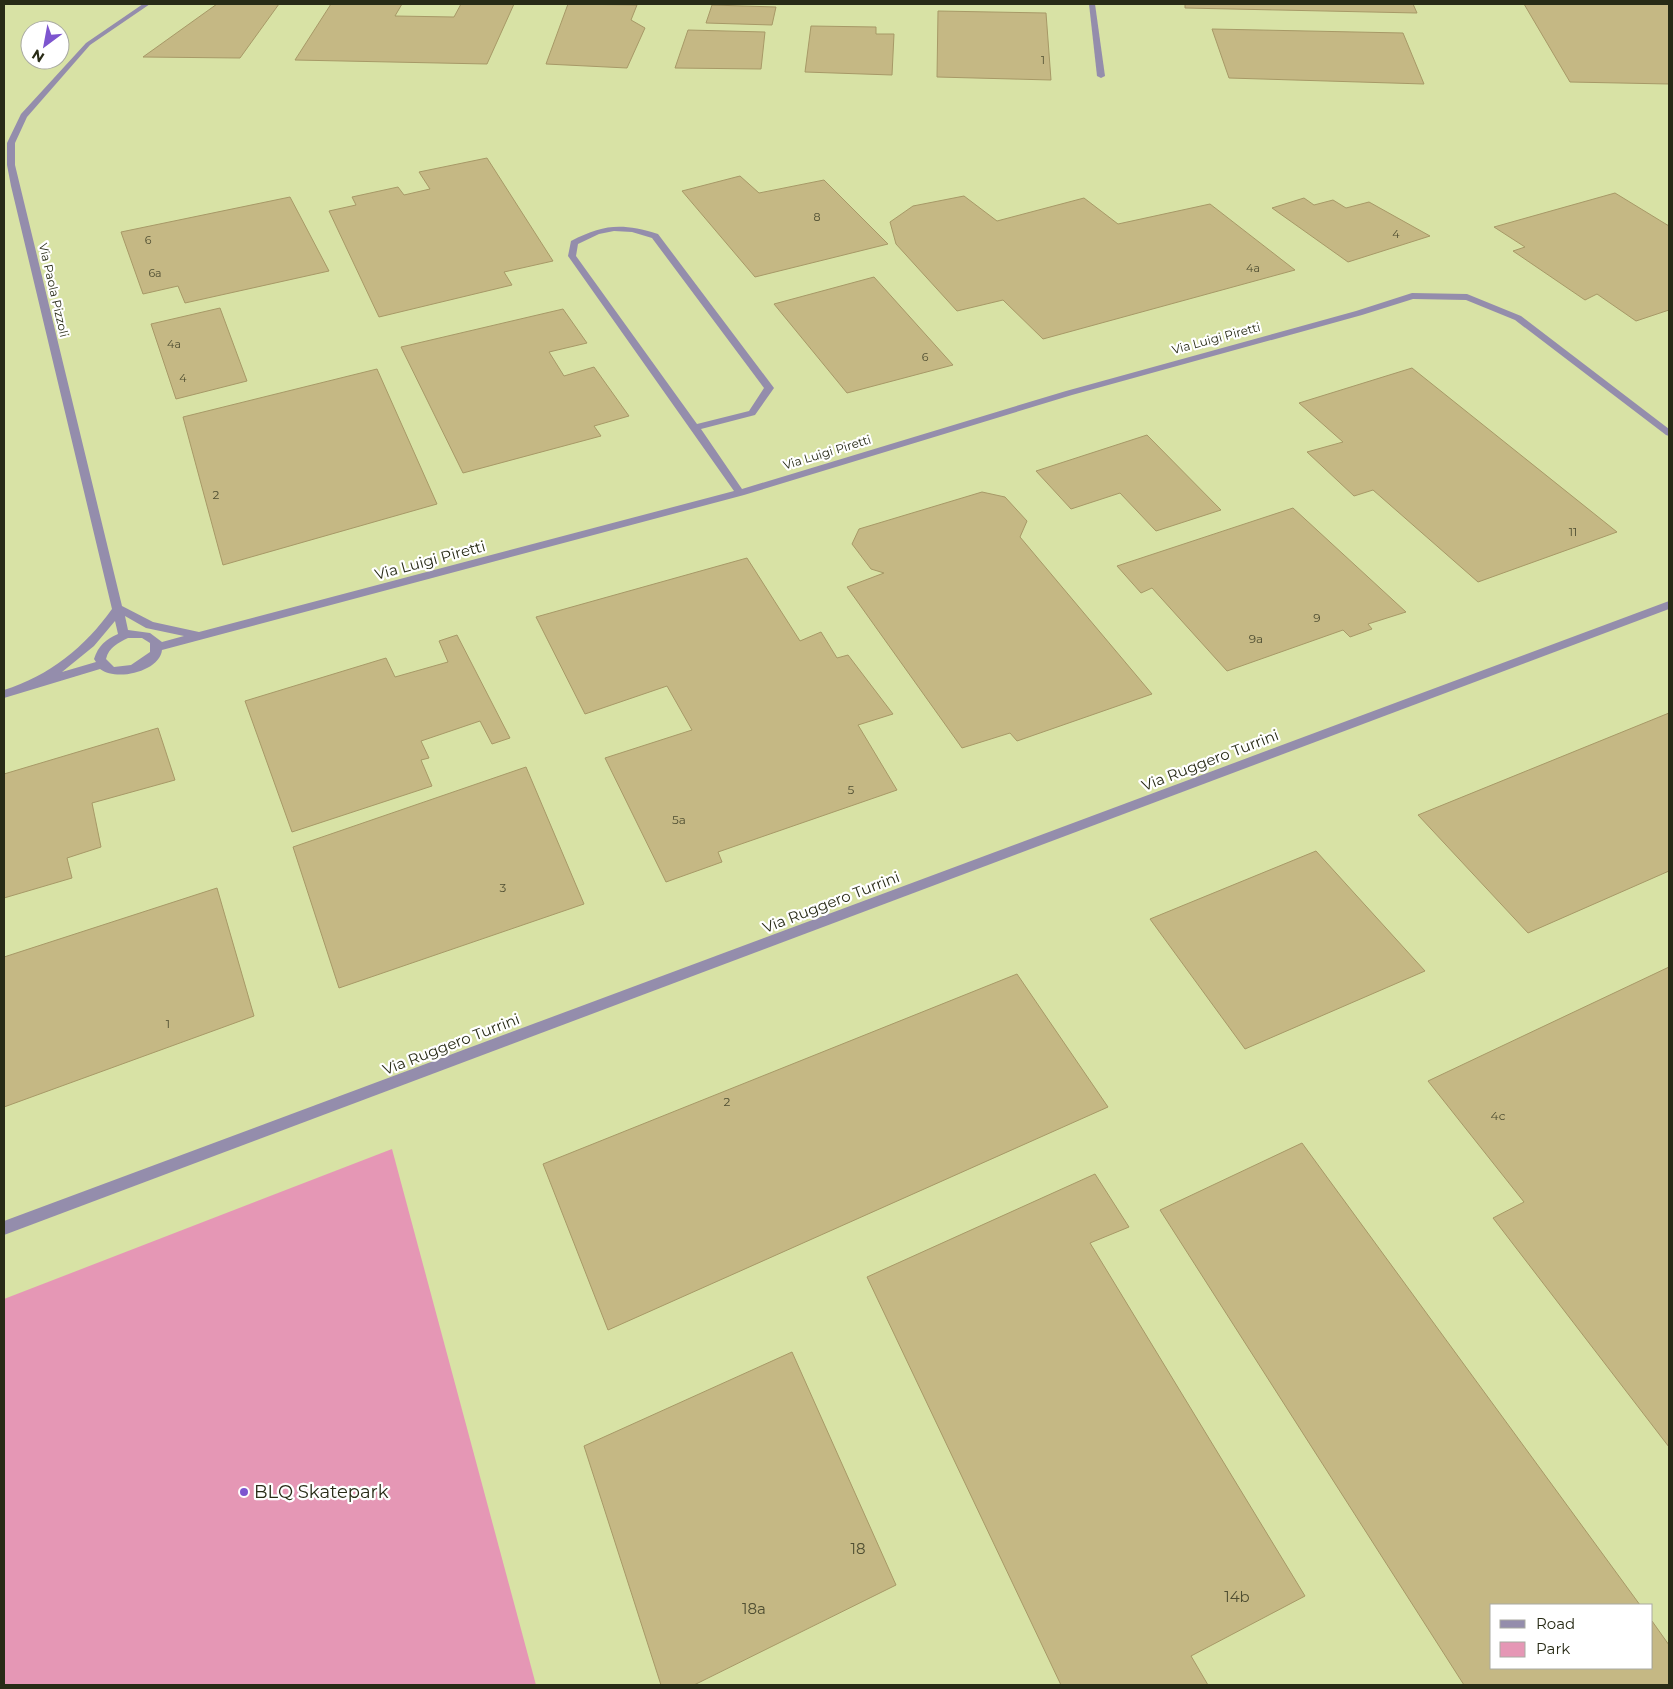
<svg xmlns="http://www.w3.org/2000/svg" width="1673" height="1689" font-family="Montserrat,sans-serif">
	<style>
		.built { fill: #d8e2a5; fill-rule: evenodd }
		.green { fill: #e597b5 }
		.building { fill: #c5b884; stroke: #a79967 }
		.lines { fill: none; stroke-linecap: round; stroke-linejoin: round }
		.minor { fill: #948dac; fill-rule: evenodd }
		.poi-dot { fill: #7d55cf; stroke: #fff; stroke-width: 2 }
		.labels { text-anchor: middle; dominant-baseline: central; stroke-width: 4.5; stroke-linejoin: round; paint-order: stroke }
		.far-number-label { font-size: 11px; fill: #4f4e32 }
		.far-street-label { font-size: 12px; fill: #282b16; stroke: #fff }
		.number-label { font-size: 12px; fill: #4f4e32 }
		.street-label { font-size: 15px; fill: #282b16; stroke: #fff }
		.near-number-label { font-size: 15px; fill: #4f4e32 }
		.near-poi-label { font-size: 18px; fill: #282b16; stroke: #fff; text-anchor: start }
	</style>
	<rect width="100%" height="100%" fill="#e1eab5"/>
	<path class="built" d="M4,4h1665v1681h-1665zM30,30h30v30h-30zM1492,1605h160v63h-160z"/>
	<path class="green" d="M392,1149l144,536h-532v-386z"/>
	<g class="building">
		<path d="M217,4h62l-39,54 -97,-1z"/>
		<path d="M331,4h71l-7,12 59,1 7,-13h53l-27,60 -192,-4z"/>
		<path d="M568,4l69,1 -6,15 14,8 -18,40 -81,-4z"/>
		<path d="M1185,4h228l4,9 -232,-5z"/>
		<path d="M1524,4h145v80l-99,-2z"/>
		<path d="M712,5l64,2 -4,18 -66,-2z"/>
		<path d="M938,11l108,2 5,67 -114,-3z"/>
		<path d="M811,26l65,1v7h18l-2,41 -87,-3z"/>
		<path d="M1212,29l191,4 21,51 -195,-6z"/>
		<path d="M688,30l77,2 -4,37 -86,-1z"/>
		<path d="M487,158l66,103 -49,11 8,13 -133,32 -50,-106 27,-6 -4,-8 46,-10 6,8 26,-6 -11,-17z"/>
		<path d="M740,176l19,17 65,-13 64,64 -133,33 -73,-86z"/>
		<path d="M1615,193l54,33v84l-33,11 -39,-27 -12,6 -72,-49 12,-4 -31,-20z"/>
		<path d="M964,196l33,25 87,-23 34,26 92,-20 85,66 -252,69 -40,-39 -46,11 -61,-67 -6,-22 23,-16z"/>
		<path d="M290,197l39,74 -144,32 -7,-17 -35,8 -22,-62z"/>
		<path d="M1304,198l10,7 19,-5 13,8 23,-6 61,34 -82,26 -76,-54z"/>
		<path d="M874,277l79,88 -106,28 -73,-89z"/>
		<path d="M220,308l27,73 -71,18 -25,-75z"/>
		<path d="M563,309l24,34 -38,9 15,24 30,-9 35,49 -35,10 7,10 -138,37 -62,-126z"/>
		<path d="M1412,368l205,164 -139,50 -105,-92 -19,6 -47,-44 36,-10 -44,-39z"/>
		<path d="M377,369l60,135 -214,61 -40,-148z"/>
		<path d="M1147,435l74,75 -65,21 -36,-38 -49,16 -35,-38z"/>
		<path d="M982,492l23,5 22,24 -7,16 132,157 -135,47 -7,-8 -48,15 -115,-161 37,-14 -13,-4 -19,-25 7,-15z"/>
		<path d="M1293,508l113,104 -38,12 4,5 -22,8 -7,-7 -116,41 -75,-83 -11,5 -24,-27z"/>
		<path d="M747,558l53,83 21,-9 16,26 11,-3 45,59 -35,11 39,65 -179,62 4,10 -56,20 -61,-124 87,-28 -25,-44 -82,28 -49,-97z"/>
		<path d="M457,635l53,103 -18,6 -12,-23 -59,20 8,17 -8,2 11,26 -140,46 -47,-131 141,-43 9,19 53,-15 -9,-21z"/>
		<path d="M1669,713v158l-141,62 -110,-118z"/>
		<path d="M158,728l17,52 -83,23 9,44 -34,11 5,20 -68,20v-124z"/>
		<path d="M526,767l58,137 -245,84 -46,-141z"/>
		<path d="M1316,851l109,120 -180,78 -95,-130z"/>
		<path d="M217,888l37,128 -250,91v-150z"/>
		<path d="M1669,967v480l-176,-229 31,-16 -96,-121z"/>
		<path d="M1017,974l91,133 -500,223 -65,-166z"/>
		<path d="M1302,1143l338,462h-148v63h160v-47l17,24v40h-205l-304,-475z"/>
		<path d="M1095,1174l34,53 -39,16 215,353 -114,60 17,29h-147l-194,-408z"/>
		<path d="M792,1352l104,233 -202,100h-33l-77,-239z"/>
	</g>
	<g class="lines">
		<g class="minor">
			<path d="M143,4h7l-60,41 -63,72 -12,26v22l107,441 31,16 46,10 535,-141 -166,-235 3,-15c33,-17 51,-18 87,-7l116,154 -19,27 -54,14 41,60 324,-98 290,-80 56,-18 55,1 54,22 148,113v7l-3,-1 -151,-115 -49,-20 -53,-1 -51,16 -290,80 -328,100 -582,155c-2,21 -45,32 -62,19l-96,29v-8c45,-14 81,-43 108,-81l-101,-423 -4,-21v-22l14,-29 65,-71zM614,231l18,1 20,6 112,150 -15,23 -52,13 -121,-168 2,-12 21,-10zM125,616l21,12 38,8 -22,6 -12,-9 -22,-3zM115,621l3,13c-12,5 -20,12 -24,25l2,3 -34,10 32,-26zM128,638h14l8,5v9l-19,13 -17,2 -8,-8c3,-12 12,-16 22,-21z"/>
			<path d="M1089,4h6l10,72 -4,2 -4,-2z"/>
			<path d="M1669,601v8l-1665,626v-14z"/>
		</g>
	</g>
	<circle class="poi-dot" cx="244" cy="1492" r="5"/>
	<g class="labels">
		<g class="far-number-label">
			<text x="1043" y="60">1</text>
			<text x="817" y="217">8</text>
			<text x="1396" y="234">4</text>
			<text x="148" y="240">6</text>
			<text x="1253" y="268">4a</text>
			<text x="155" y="273">6a</text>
			<text x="174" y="344">4a</text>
			<text x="925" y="357">6</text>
			<text x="183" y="378">4</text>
		</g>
		<g class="far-street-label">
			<text transform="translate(54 290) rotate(77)">Via Paola Pizzoli</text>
			<text transform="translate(1216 338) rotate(-15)">Via Luigi Piretti</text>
			<text transform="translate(827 452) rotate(-17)">Via Luigi Piretti</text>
		</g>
		<g class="number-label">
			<text x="216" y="494">2</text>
			<text x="1573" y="531">11</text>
			<text x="1317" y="617">9</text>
			<text x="1256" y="638">9a</text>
			<text x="851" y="789">5</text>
			<text x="679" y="819">5a</text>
			<text x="503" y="887">3</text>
			<text x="168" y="1023">1</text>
			<text x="727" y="1101">2</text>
			<text x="1498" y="1115">4c</text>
		</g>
		<g class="street-label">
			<text transform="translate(430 560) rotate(-15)">Via Luigi Piretti</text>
			<text transform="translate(1210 760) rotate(-21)">Via Ruggero Turrini</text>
			<text transform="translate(831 902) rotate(-21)">Via Ruggero Turrini</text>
			<text transform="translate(451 1044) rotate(-21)">Via Ruggero Turrini</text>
		</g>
		<g class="near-number-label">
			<text x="858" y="1548">18</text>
			<text x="1237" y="1596">14b</text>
			<text x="754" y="1608">18a</text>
		</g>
		<g class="near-poi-label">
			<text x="254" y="1492">BLQ Skatepark</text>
		</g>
	</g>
	<rect width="1673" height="1689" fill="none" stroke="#282b16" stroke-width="10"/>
	<rect x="1490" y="1604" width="162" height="65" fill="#ffffff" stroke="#a9aaa2"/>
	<rect x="1500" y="1620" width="25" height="8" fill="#948dac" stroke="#a9aaa2"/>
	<text x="1536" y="1629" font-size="15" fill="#282b16">Road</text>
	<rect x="1500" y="1642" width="25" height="15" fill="#e597b5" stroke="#a9aaa2"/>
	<text x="1536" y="1654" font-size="15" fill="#282b16">Park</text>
	<g transform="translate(45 45) rotate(212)"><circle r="24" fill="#ffffff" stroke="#a9aaa2"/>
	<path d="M0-4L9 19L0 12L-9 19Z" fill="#7d55cf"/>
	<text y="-8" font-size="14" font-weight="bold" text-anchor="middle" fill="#282b16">N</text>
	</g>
</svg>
